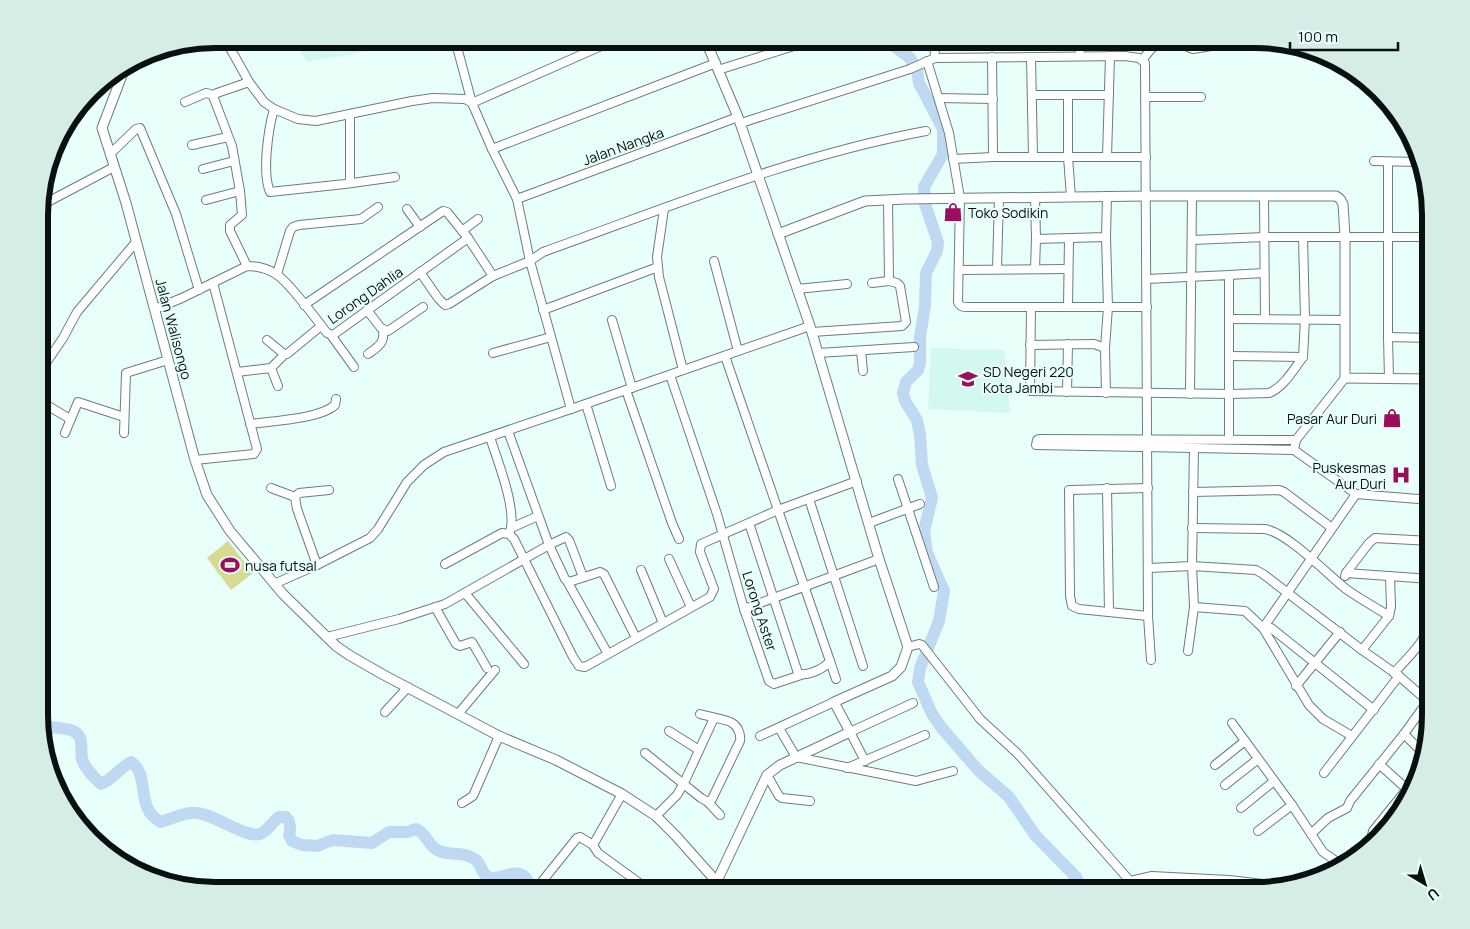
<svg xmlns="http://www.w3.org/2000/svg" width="1470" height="929" font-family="Manrope,sans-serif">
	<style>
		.built { fill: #d2f8ef }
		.green { fill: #d7da91 }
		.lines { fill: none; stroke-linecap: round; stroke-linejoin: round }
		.river { stroke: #c0d9f3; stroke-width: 12 }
		.minor-casing { stroke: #67807a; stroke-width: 10 }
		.tertiary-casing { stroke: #67807a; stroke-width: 11 }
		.minor { stroke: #fff; stroke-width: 8 }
		.tertiary { stroke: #fff; stroke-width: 9 }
		.labels { text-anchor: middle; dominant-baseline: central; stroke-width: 4; stroke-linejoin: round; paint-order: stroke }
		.street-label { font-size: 14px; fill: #07110f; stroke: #e8fffa }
		.poi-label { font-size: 14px; fill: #07110f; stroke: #e8fffa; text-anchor: start }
		.rim { fill: none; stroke: #07110f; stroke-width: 6 }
	</style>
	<rect width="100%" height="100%" fill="#e8fffa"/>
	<g class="built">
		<path d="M292,39h142l-127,23z"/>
		<path d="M931,348l73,2 6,63 -82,-4z"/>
	</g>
	<path class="green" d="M228,541l25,32 -22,17 -24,-32z"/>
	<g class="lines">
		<g class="river">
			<path d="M889,39l5,7 16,12 7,11 2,14 24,46v25l-19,33 1,17 13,38 -1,9 -11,22 -1,33 -5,31v26l-2,7 -12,12 -3,11 2,8 12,19 3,15 2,30 10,33 -8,33 3,22 17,38 -5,30 -19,47 -2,14 14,32 9,13 37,43 31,27 26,38 41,42 6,13"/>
			<path d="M40,728l2,-2c10,2 23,1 31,5 12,5 7,18 9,28 3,10 12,18 19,25 13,-5 18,-16 30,-22 20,13 3,46 30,60 9,-3 20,-8 29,-9 21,-3 54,26 70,21 7,-2 13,-13 19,-17h7c5,6 5,11 3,18l3,6 10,4 15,1 16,-6 39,3 17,-11h18l9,-3c10,4 12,16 21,21 13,7 28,0 40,11 5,5 4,12 11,16 12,5 26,-10 37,0 3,3 6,9 8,13"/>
		</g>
		<g class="minor-casing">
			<g id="minor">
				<path d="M225,39l24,43 15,20 10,7 24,10 18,2 96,-20 21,-3 32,1 7,4"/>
				<path d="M934,39l1,19"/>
				<path d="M1079,39l1,17"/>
				<path d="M992,57l1,100"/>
				<path d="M1031,57l2,100"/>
				<path d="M1142,60l10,-12 11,-7 7,-1 23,9 60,-10"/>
				<path d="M927,61l22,72 11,65 -2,104c2,5 5,5 11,5h178"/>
				<path d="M718,70l98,-31"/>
				<path d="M1032,95h77"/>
				<path d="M1068,95v62l3,40"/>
				<path d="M1146,97h55"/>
				<path d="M939,98l54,1"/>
				<path d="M185,102l21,-9 8,2"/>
				<path d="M472,103l145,-64"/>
				<path d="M274,109c-6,21 -12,64 -4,83l75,-8 50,-7"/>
				<path d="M350,114v69"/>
				<path d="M741,123l169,-54 25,-11 190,-2 14,2 6,5 3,553 3,44"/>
				<path d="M192,145l36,-8"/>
				<path d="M492,149l224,-86"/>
				<path d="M110,154l26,-25 4,-1 36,86 23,76"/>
				<path d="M1107,157l3,-101"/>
				<path d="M953,159l40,-2h153"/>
				<path d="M1374,161l45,1"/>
				<path d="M203,169l31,-8"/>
				<path d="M1035,197l1,42 70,-2 1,-41"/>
				<path d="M1264,197l1,122"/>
				<path d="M517,199l221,-82"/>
				<path d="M206,200l34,-9"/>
				<path d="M40,206l74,-39"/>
				<path d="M407,209l13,18"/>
				<path d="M664,209l-7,48 2,20 24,93"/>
				<path d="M462,231l16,-12"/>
				<path d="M1192,240l73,-3h166"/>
				<path d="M714,261l24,90"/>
				<path d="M247,266l-17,-35v-6l12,-10 -2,-24 -8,-45 -19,-50 4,-3 32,-11"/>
				<path d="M997,269l2,-71"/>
				<path d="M1035,269l1,-30"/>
				<path d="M959,270l109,-1"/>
				<path d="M420,272l18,26 7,7 4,-1 44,-28 37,-15 -13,-62 -25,-50 -20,-46 -15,-56 1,-4 8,-4"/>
				<path d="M277,274l13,-43 3,-4 6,-2 62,-6 17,-12"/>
				<path d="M1229,275l35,-2"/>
				<path d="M872,283l17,-2"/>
				<path d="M797,289l50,-5"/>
				<path d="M304,305l139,-94 4,1 21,26 25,38"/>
				<path d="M1031,307l-1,84 199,3v-119l-82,4"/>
				<path d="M1068,307l1,-68"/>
				<path d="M155,309l27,-11 65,-32c10,0 21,3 29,8 14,9 40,45 51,59l6,2 135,-97"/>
				<path d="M367,310l14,18 7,3 35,-24"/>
				<path d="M543,310l115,-43"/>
				<path d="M1229,319l115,1"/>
				<path d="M612,320l20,68"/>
				<path d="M812,332l90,-6 4,-4 -6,-36 -3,-3 -8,-2 -1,-81"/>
				<path d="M331,335l23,32"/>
				<path d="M1388,337v-175"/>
				<path d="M1425,338l2,-60 -2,-95"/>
				<path d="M267,340l17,14h3l34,-28"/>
				<path d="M1030,345l64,-1 11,4 1,45"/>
				<path d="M1105,348l3,-41 -2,-70"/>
				<path d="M861,351l2,20"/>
				<path d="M493,353l58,-16"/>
				<path d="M818,353l96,-6"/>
				<path d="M368,354c10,-7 17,-11 15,-24"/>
				<path d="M725,356l105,305c-6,8 -24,16 -32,12l-49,-150"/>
				<path d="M1229,356l74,1 2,-38 -2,-82"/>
				<path d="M46,363l17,-25 14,-26 59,-70"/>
				<path d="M271,368l14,-14"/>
				<path d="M237,372l34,-4 7,18"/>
				<path d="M670,375l47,139 27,95 25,72 5,3 27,-9"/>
				<path d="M1345,378l-49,62 -2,10 62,44 75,6"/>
				<path d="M1389,379l-1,-42 43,1"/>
				<path d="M626,390l46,133 7,16"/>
				<path d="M1067,392l1,-48"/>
				<path d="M1190,394l2,-198"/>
				<path d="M586,404l25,82"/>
				<path d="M40,407l5,-3 25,15"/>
				<path d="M571,409l239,-83"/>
				<path d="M250,424c21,-3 70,-5 85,-19l1,-6"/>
				<path d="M508,431l41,114 16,34 4,3 31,-10 4,2 32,64"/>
				<path d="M65,433l13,-31 46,15"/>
				<path d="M124,433l2,-60 42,-13"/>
				<path d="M490,437c7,23 29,76 19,97"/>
				<path d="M1229,439v-45l40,-1c15,-6 25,-24 34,-36"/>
				<path d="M1294,450l-258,-5 1,-5 2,-1 257,1"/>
				<path d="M195,460l59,-6 3,-5 -44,-166"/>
				<path d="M898,479l36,108"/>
				<path d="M271,488l24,9"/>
				<path d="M1107,488l2,124"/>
				<path d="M1193,492l86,-2 5,2 48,36"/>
				<path d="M809,499l54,167"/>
				<path d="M869,523l51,-19"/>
				<path d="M511,528l27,-12"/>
				<path d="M1192,528l73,1c23,4 62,45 81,60 14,10 29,18 43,27l2,-9 -1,-31"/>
				<path d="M669,559l22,48"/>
				<path d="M445,564l57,-31 7,1 5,5 59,118 6,9 6,1 125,-70 4,-8 -14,-37 1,-8 77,-34 79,-29"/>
				<path d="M317,565l-20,-56 -2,-12 4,-4 30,-3"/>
				<path d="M1149,568l43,-2 64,4 7,4 99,76 37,26 32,28"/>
				<path d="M641,570l22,53"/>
				<path d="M1346,573l23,-30 6,-5 56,3"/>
				<path d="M1345,576l1,-3 85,6"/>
				<path d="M567,581l41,73"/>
				<path d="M274,584l43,-19 53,-27 8,-9 29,-47 17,-17 20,-13 127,-43 -41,-148 13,-9c126,-45 252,-97 383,-121"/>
				<path d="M465,593l59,71"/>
				<path d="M435,607l21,37 4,2 12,-4 15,26"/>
				<path d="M1194,607l51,4 18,17h8l103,82"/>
				<path d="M744,609l135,-50"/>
				<path d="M1148,616l-69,-7 -7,-3 -2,-10 -1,-106 79,-2"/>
				<path d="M327,637l72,-18 46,-15 104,-59 17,-8 3,3 14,37"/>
				<path d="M908,647l11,-3 3,1 58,74 38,35 112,127 4,9"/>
				<path d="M1362,650l27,-34"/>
				<path d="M1188,651l6,-44 -2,-41 2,-118"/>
				<path d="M830,661l6,18"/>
				<path d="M1394,673c14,-16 33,-32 37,-54"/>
				<path d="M1296,686l44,-54"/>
				<path d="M385,712l23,-25"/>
				<path d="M458,714l37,-44"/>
				<path d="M1232,723l60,82 31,47 13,9 13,1"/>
				<path d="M779,728l17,29 120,24 37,-10"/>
				<path d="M669,731l30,19"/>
				<path d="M1404,734l18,18"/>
				<path d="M760,736l74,-34"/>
				<path d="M1352,736l-29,-17 -14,-14 -46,-77 93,-134"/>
				<path d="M645,753l56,45 7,4 4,-3 28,-58c1,-6 -2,-15 -8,-18 -3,-3 -26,-7 -32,-9"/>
				<path d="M865,761l-15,-29 63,-29"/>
				<path d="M1379,764l30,27"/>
				<path d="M1215,765l30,-24"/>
				<path d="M847,768l78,-33"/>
				<path d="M1324,773l75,-97"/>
				<path d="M767,775l12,21 3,2 28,3"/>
				<path d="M1225,785l33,-26"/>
				<path d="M622,794l-29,51 5,8 51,37"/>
				<path d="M708,802l12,13"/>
				<path d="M462,803l11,-7 26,-60"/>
				<path d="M1241,808l33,-27"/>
				<path d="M656,816l21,-21 7,-12 30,-65"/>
				<path d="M1258,831l34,-26"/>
				<path d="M1311,834l17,-16 19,-10 3,-7 54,-67 26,-36"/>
				<path d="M1373,839l-1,-4 1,-4 34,-42"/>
				<path d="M1130,881l22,-5 77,4 52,6"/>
				<path d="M540,884l37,-46 3,-1 13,8"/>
				<path d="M761,890l5,-6"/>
			</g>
		</g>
		<g class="tertiary-casing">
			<g id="tertiary">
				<path d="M705,39l33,78 72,209 69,233 29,88 -7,20 -9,9 -58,26 16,30 -70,33 -13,10 -50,106"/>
				<path d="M126,65l-24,63 24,75 69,257 12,35 23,36 53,63 53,52 13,9 33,19 117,62 57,24 66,34 34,22 20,20 48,54"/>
				<path d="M778,234l87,-33 41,-2 241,-3h189l4,3 3,5 2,32v142l86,1"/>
			</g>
		</g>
		<use href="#minor" class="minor"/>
		<use href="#tertiary" class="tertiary"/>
	</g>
	<defs>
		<g id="shop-bare" transform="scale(1.5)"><path d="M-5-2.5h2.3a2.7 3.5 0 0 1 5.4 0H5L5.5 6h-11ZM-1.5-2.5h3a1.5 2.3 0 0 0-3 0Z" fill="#9c0d5c" stroke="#e8fffa" stroke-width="2.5" paint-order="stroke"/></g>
		<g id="school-bare" transform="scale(1.5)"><path d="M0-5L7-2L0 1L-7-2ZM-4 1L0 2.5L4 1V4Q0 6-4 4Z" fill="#9c0d5c" stroke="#e8fffa" stroke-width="2.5" paint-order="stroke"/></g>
		<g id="hospital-bare" transform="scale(1.5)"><path d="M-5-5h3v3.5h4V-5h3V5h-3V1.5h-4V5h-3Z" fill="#9c0d5c" stroke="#e8fffa" stroke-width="2.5" paint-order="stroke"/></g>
		<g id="stadium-bare" transform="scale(1.5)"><path d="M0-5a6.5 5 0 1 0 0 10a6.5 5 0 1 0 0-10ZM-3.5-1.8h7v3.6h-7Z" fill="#9c0d5c" stroke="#e8fffa" stroke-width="2.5" paint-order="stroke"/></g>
	</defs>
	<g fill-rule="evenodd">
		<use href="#shop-bare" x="953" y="212"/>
		<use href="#school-bare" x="968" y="379"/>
		<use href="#shop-bare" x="1392" y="418"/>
		<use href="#hospital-bare" x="1401" y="475"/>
		<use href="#stadium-bare" x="230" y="565"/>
	</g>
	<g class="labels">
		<g class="street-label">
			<text transform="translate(623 146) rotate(-20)">Jalan Nangka</text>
			<text transform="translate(365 295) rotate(-35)">Lorong Dahlia</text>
			<text transform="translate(174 329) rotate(75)">Jalan Walisongo</text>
			<text transform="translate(760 611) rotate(72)">Lorong Aster</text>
		</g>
		<g class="poi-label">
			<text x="968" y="212">Toko Sodikin</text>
			<text x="983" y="371">SD Negeri 220<tspan x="983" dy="16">Kota Jambi</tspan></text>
			<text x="1377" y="418" text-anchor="end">Pasar Aur Duri</text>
			<text x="1386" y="467" text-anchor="end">Puskesmas<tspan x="1386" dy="16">Aur Duri</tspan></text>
			<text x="245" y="565">nusa futsal</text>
		</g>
	</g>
	<path d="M0 0H1470V929H0ZM215 48H1255A167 167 0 0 1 1422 215V715A167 167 0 0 1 1255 882H215A167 167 0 0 1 48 715V215A167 167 0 0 1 215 48Z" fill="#d6ece7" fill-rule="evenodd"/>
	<path class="rim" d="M215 48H1255A167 167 0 0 1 1422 215V715A167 167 0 0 1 1255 882H215A167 167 0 0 1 48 715V215A167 167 0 0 1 215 48Z"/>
	<g transform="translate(1425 884) rotate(142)" stroke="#e8fffa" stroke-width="4" paint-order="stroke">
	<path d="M0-4L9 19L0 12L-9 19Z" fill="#07110f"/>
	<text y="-8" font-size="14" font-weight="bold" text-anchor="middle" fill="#07110f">U</text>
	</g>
	<path d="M1290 42v8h108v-8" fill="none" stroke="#07110f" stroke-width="2.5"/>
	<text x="1298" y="42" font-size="15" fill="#07110f" stroke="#e8fffa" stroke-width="4" paint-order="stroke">100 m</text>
</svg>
